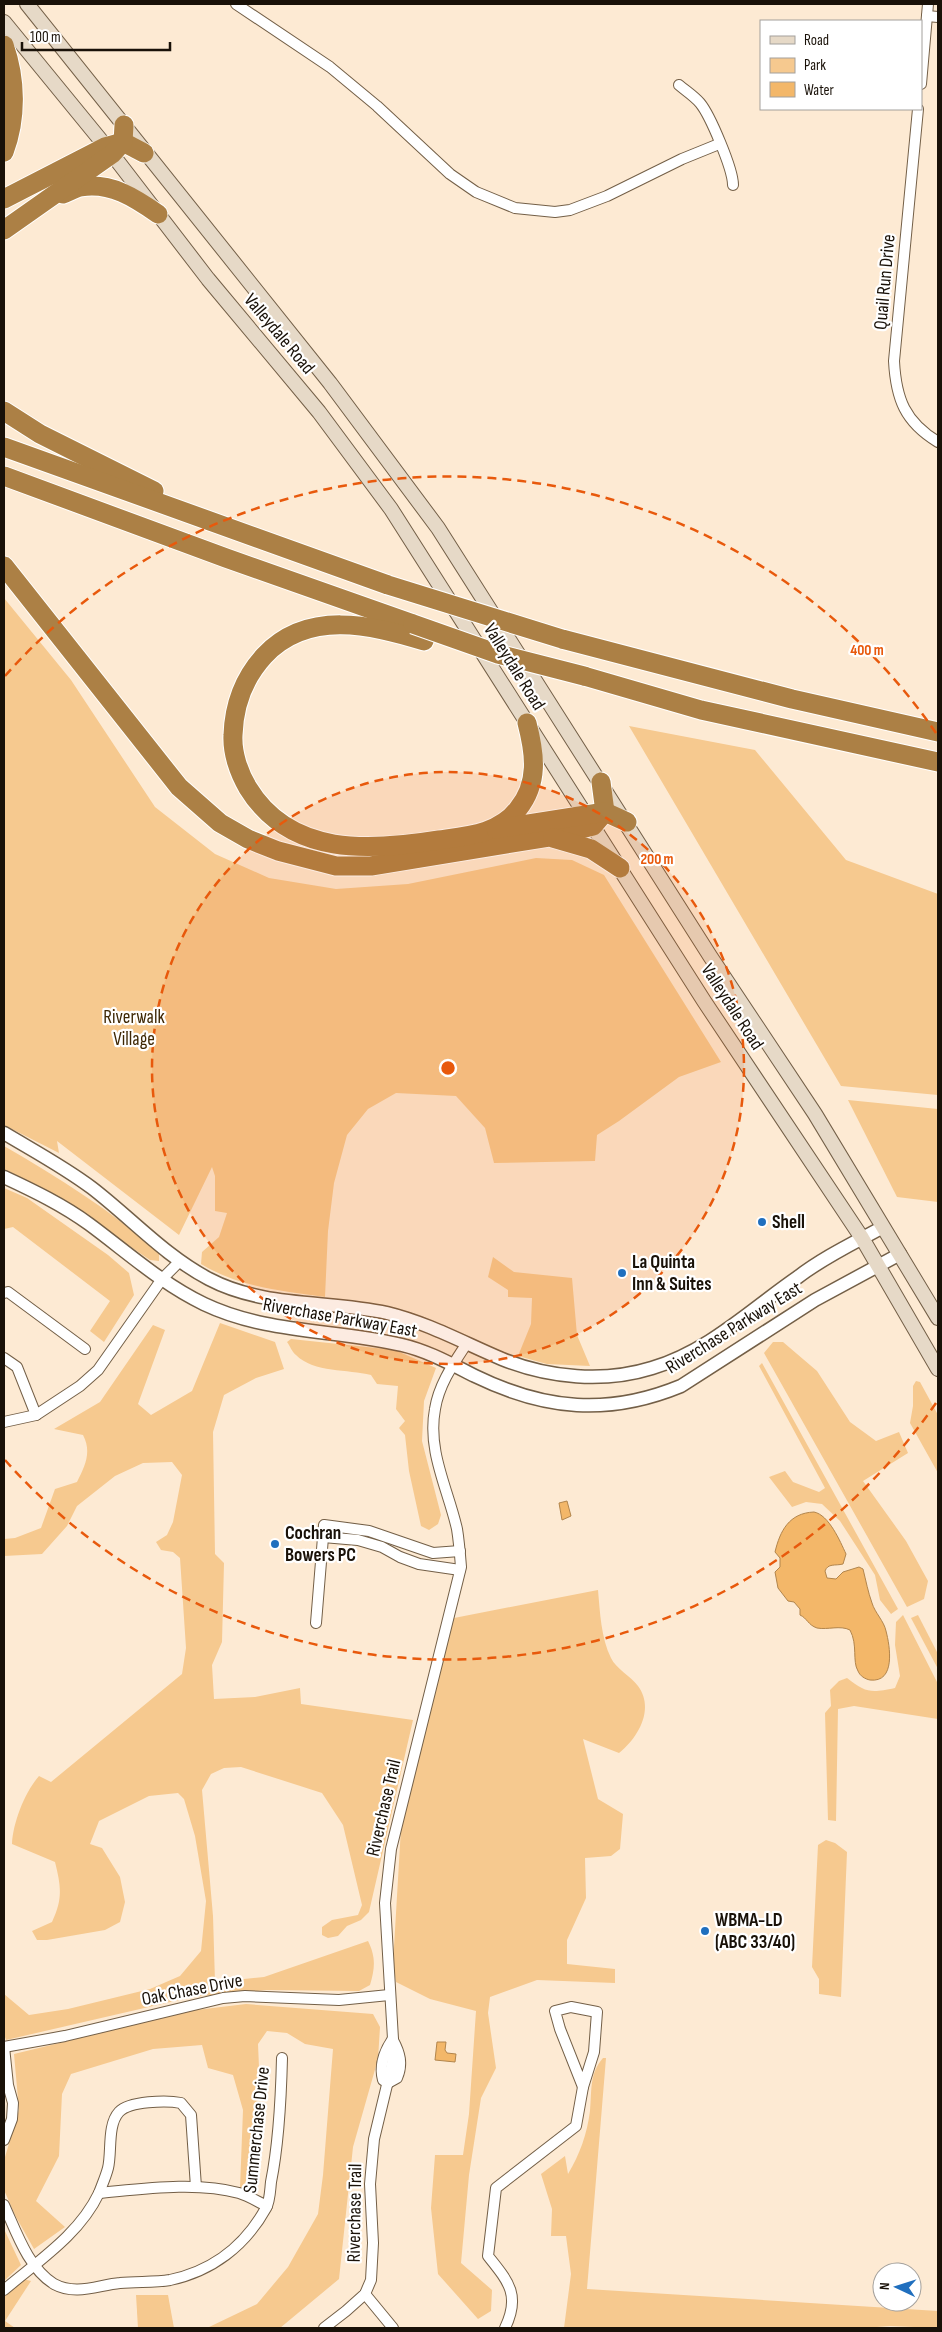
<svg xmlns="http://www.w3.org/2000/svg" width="942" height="2332" font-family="'Sofia Sans Condensed',sans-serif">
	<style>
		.green { fill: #f6c98f }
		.water { fill: #f3b769; stroke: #b2854c }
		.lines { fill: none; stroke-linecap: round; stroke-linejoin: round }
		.minor-casing { stroke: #735f47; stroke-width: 12 }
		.tertiary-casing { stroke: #735f47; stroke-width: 15 }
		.secondary-casing { stroke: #735f47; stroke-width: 16 }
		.motorway-casing { stroke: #fff; stroke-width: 21 }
		.minor { stroke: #fff; stroke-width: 10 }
		.tertiary { stroke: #fff; stroke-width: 12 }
		.secondary { stroke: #e6d9c7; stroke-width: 14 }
		.motorway { stroke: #ac8045; stroke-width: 19 }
		.motorway-bridge-casing { stroke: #fff; stroke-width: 21; stroke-linecap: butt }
		.motorway-bridge { stroke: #ac8045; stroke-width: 19 }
		.ring { fill: none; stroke: #e8590c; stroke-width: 2.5; stroke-dasharray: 9 6 }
		.poi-dot { fill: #206fbe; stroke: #fff; stroke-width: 2 }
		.labels { text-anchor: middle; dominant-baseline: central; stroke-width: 4.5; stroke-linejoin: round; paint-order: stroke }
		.street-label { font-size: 19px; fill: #191108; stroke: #fff }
		.park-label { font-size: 19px; fill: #3e2704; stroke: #fff }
		.poi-label { font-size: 19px; font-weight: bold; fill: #191108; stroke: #fff; text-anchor: start }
		.centre { fill: #e8590c; stroke: #fff; stroke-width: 2.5 }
		.ring-label { font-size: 15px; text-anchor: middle; font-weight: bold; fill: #e8590c; stroke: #fff; stroke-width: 4.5; stroke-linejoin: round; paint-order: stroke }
	</style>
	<rect width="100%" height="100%" fill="#fdead3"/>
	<g class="green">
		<path d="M4,598l67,82 84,127 60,47 54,24 67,11 72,-5 128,-26 36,2 32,15 117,187 -42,15 -60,44 -22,14 -2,26 -101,2 -9,-35 -29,-32 -60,-3 -28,16 -21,26 -13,48 -6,48 -3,66c-43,-6 -86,-10 -124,-33l1,-12 17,-15 8,-24 -12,-2v-35l-3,-9 -33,68 -122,-94 2,12 -55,-28z"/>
		<path d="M629,726l126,24 91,110 92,34v201l-97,-9z"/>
		<path d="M848,1100l90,9v93l-41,-5z"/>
		<path d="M4,1146c54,31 108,65 155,107v8l-9,-1 -91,-62 -55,-29z"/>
		<path d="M4,1188l23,10 81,57 21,18 5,22 -30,47 -14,-11 20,-30 -97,-74 -9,2z"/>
		<path d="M493,1257l21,15 58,6 5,57 13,31 -43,-2 -29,-8 13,-32 1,-26 -24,-1v-7l-20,-13z"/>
		<path d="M220,1323l55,19 9,27 -28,9 -32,17 -11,37 2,122 9,9 -2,79 -10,23 2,34 41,-2 45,-9 1,16 112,16 -44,192 -8,8 -14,6 -9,10 -10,2 -6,-3v-8l10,-7 26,-5 4,-10 -19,-80 -21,-32 -81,-26 -17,1 -13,6 -9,16 11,126 2,66 49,-5 104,-36c8,16 7,27 2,44l-11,6 -92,-1 -75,7 -186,43 -2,-6v-40l25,21 39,-6 82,-20 30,-13 21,-25 5,-50 -11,-65 -11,-37 -6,-6 -29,3 -50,25 -9,23 12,4 18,29 5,25 -5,20 -15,8 -58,10h-10l-5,-9 20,-9c11,-23 9,-36 3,-60l-43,-18c1,-22 13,-52 27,-68l12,6 131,-108 4,-26 -6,-90 -7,-6 -12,-2 -5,-8 11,-7 6,-13 9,-47 -10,-13 -29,1 -28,13 -38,30 -10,20 -25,28 -38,2v-17l11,-1 26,-10 14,-39 22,-7c8,-16 15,-30 6,-47l-29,-6 46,-27 53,-77 12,5 -27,74 13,11 41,-24z"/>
		<path d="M291,1339l104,11 41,18 -12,33 -2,40 19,74 -3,9 -9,6 -8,-4 -12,-55 -4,-36 -6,-7 6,-7 -9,-12 2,-23 -21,-2 -6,-9c-23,-6 -57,-2 -75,-20 -4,-3 -6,-9 -9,-13z"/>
		<path d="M773,1342h10l34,29 33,51 26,19 23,-9 9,21 -45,28 43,60 22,40 -4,18 -17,8 -143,-254z"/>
		<path d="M762,1363l136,246 -7,5 -11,-14 -5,-25 -35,-54 -18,-17 -16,-2 -14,5 -23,-30 16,-6 8,11 26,10 6,-4 -66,-122z"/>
		<path d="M916,1381l4,1 18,33v58l-28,-50 3,-17v-20z"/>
		<path d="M598,1590c2,22 3,48 13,68 5,11 20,18 27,28 17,23 0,52 -19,67l-36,-14 15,60 25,15 -3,35 -9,7 -26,2 1,40 -19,42v24l48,5v14l-78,-3 -47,17 -2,16 8,55 -15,30 -12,77 -8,88 31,27 -1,21 -13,8 -40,-45 -7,-66 4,-53h28l6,-41 7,-103 -46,-12 -34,-17 -3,-18 8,-136 53,-210z"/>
		<path d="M903,1615l35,69v35l-84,-13 -16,3 -2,112 -8,-1 -3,-107 6,-7 -1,-16 9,-9 8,-3c19,15 24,15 48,10l5,-12 -5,-31 1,-23z"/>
		<path d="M918,1615l20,39v15l-27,-51z"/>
		<path d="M826,1840l9,3 12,9 -6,145 -22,-3v-15l-7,-12 6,-122z"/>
		<path d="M246,2004l127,10 7,13 -2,32 -25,88 -14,132 -59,49h-73l50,-24 31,-37 30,-53 5,-39 10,-126 -28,-5 -18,-11 -20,-2 -9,13 4,93 -10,53 -12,-2 3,-78 -10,-35 -25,-7 -6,-23 -49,4 -82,25 -9,20 -3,62 -23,45 29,26 -31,22 -18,-32 -12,-27 1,-33 14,-47 -5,-56 182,-44z"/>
		<path d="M603,2058h3l-19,231 351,22v17l-48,-2 -27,2h-299l7,-54 -5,-38h-15l1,-27 -11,-35 24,-18 3,18c12,-20 19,-40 22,-63 2,-20 -1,-37 13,-53z"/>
		<path d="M4,2229l17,36 -17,16z"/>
		<path d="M23,2279l8,2 -26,40 10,7h-11v-31z"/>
		<path d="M136,2295h32l6,33h-36z"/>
	</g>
	<g class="water">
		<path d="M567,1501l4,15 -9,4 -3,-17z"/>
		<path d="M814,1512c15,3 26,29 32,42l-3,10c-8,2 -15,-1 -18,7l2,7 9,1 7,-7 16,-5 4,2c3,12 5,23 9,34 3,10 12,18 14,28 4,15 10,52 -16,49 -5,-1 -10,-4 -12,-9 -6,-10 0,-26 -8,-41 -10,-5 -22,0 -33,-2 -9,-3 -10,-10 -17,-13v-6l-6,-7 -6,-1 -10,-13 -3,-16 5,-5v-9l-5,-6c5,-21 14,-39 39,-40z"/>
		<path d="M437,2042h9l-1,8 2,3 9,1 -1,8 -20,-2z"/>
	</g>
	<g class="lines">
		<g class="minor-casing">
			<g id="minor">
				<path d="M236,4l94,63 47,39 73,68 26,18 39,16 40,4 15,-2 37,-14 75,-37 37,-15"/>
				<path d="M927,16l11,1"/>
				<path d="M921,84l7,-80"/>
				<path d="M679,85c7,6 15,11 21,18 10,12 33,66 33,82"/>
				<path d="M918,109l-24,252c2,38 11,61 44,81"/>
				<path d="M4,1293l4,-1 77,57"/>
				<path d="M4,1358l13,9 19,48"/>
				<path d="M4,1422l32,-7 44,-29 18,-16 64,-91 18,-18"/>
				<path d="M323,1537l35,3 24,7 18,10 19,7 41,6"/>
				<path d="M316,1623l8,-98 45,6 64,22 27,-2"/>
				<path d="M571,2007l26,5 -3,40 -11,35 -23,-58 -5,-18z"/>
				<path d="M4,2047l61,-11 158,-38 22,-2 94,4 50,-5"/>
				<path d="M4,2047l4,38 5,18 -1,16 -8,21"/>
				<path d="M388,2083l9,-5c6,-14 3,-25 -4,-38"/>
				<path d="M388,2083l-5,-3c-4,-15 1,-28 9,-40"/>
				<path d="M99,2193c43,-4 98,-12 140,0 10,3 19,9 28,13"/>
				<path d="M4,2205c12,26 24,63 50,79 22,12 44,1 66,-1 16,-2 34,0 50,-3 42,-9 75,-34 96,-72 4,-7 4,-17 5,-26 8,-40 10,-82 11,-124"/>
				<path d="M4,2290c34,-29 75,-55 95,-97 3,-8 7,-17 9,-25 4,-16 -1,-43 11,-56 10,-11 48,-12 62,-9l10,12 5,72"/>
				<path d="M365,2294l28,34"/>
				<path d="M324,2328l22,-17 19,-17 6,-14 2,-37 -3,-59 4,-45 18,-75 1,-25 -8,-136 6,-54 70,-282c-1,-13 -2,-26 -4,-38 -9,-40 -30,-78 -22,-120 4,-25 19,-46 32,-66"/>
				<path d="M505,2328c16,-33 3,-47 -17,-72l8,-68 80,-62 7,-39"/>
			</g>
		</g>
		<g class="tertiary-casing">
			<g id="tertiary">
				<path d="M4,1133c30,18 60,34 88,55 39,30 73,68 117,91 55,29 119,21 178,34 41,10 77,30 115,46 47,19 102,24 150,9 57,-17 98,-58 146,-91 26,-20 56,-34 85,-50"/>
				<path d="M4,1177c30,14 59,28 85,47 38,28 73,60 115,80 63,30 131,25 198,41 26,6 49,19 73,31 70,34 133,40 206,10l134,-86 85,-46"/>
			</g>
		</g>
		<g class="secondary-casing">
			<g id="secondary">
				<path d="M27,4l303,379 108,145 272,428 105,158 123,204"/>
				<path d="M4,22l108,132 96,125 111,133 72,97 313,492 158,237 76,131"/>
			</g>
		</g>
		<g class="motorway-casing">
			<g id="motorway">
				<path d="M4,45c12,34 13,73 0,107"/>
				<path d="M63,194c6,-2 12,-6 18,-7 30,-5 54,11 77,27"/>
				<path d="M4,199l101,-52 18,-5 21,11"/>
				<path d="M4,230l108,-76 11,-12 1,-17"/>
				<path d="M4,411l36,23 114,57"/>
				<path d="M4,447l384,138"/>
				<path d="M4,476l222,82 187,66"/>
				<path d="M4,566l175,221 41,36 28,16 30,12 58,15h35l178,-29 44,-11 12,-14 -4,-30"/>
				<path d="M562,639l230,60 146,33"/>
				<path d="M424,641c-53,-16 -116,-32 -160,15 -20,22 -30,49 -31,79 -1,18 6,38 15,53 42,69 123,63 191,52 28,-4 60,-6 79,-31 21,-26 17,-55 9,-86"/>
				<path d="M584,676l117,34 237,52"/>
				<path d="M496,829l109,-17 22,10"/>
				<path d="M553,838l38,11 29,19"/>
			</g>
		</g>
		<use href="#minor" class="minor"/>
		<use href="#tertiary" class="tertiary"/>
		<use href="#secondary" class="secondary"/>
		<use href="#motorway" class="motorway"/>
		<g class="motorway-bridge-casing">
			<g id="motorway-bridge">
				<path d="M388,585l174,54"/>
				<path d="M413,624l85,30 86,22"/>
			</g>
		</g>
		<use href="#motorway-bridge" class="motorway-bridge"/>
	</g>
	<circle cx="448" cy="1068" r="296" fill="#e8590c" fill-opacity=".12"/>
	<g class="ring">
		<circle cx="448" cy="1068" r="296"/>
		<path d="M936 1403A592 592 0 0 1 5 1460M5 676A592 592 0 0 1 936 733"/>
	</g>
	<g class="poi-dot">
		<circle cx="762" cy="1222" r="5"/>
		<circle cx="622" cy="1273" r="5"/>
		<circle cx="275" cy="1544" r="5"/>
		<circle cx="705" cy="1931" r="5"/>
	</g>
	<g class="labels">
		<g class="street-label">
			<text transform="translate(885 282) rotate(-85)">Quail Run Drive</text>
			<text transform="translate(279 334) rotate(50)">Valleydale Road</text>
			<text transform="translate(514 667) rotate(58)">Valleydale Road</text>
			<text transform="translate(732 1007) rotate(57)">Valleydale Road</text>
			<text transform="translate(340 1318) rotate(10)">Riverchase Parkway East</text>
			<text transform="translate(734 1328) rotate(-32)">Riverchase Parkway East</text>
			<text transform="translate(384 1808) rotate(-77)">Riverchase Trail</text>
			<text transform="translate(192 1990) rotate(-11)">Oak Chase Drive</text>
			<text transform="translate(257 2130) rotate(-84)">Summerchase Drive</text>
			<text transform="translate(355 2213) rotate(-89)">Riverchase Trail</text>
		</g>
		<g class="park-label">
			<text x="134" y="1017">Riverwalk<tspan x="134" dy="22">Village</tspan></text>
		</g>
		<g class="poi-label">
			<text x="772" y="1222">Shell</text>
			<text x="632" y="1262">La Quinta<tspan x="632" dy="22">Inn &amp; Suites</tspan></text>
			<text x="285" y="1533">Cochran<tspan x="285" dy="22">Bowers PC</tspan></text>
			<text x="715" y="1920">WBMA-LD<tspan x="715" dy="22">(ABC 33/40)</tspan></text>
		</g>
	</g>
	<circle cx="448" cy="1068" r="8" class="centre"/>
	<g class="ring-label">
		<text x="867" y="655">400 m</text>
		<text x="657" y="864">200 m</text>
	</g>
	<rect width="942" height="2332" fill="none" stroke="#191108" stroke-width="10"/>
	<rect x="760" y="20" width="162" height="90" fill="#ffffff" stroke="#a3a09c"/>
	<rect x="770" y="36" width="25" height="8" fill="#e6d9c7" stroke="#a3a09c"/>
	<text x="804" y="45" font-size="15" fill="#191108">Road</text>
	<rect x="770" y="58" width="25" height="15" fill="#f6c98f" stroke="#a3a09c"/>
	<text x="804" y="70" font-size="15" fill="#191108">Park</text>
	<rect x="770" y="82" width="25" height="15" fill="#f3b769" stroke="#a3a09c"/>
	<text x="804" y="95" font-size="15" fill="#191108">Water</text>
	<g transform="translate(897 2287) rotate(274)"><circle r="24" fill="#ffffff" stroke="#a3a09c"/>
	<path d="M0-4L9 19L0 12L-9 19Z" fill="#206fbe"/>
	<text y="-8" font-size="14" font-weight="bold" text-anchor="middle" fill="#191108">N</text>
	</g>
	<path d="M22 42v8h148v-8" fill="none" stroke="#191108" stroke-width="2.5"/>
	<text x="30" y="42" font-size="15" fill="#191108" stroke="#ffffff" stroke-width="4" paint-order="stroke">100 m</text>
</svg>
